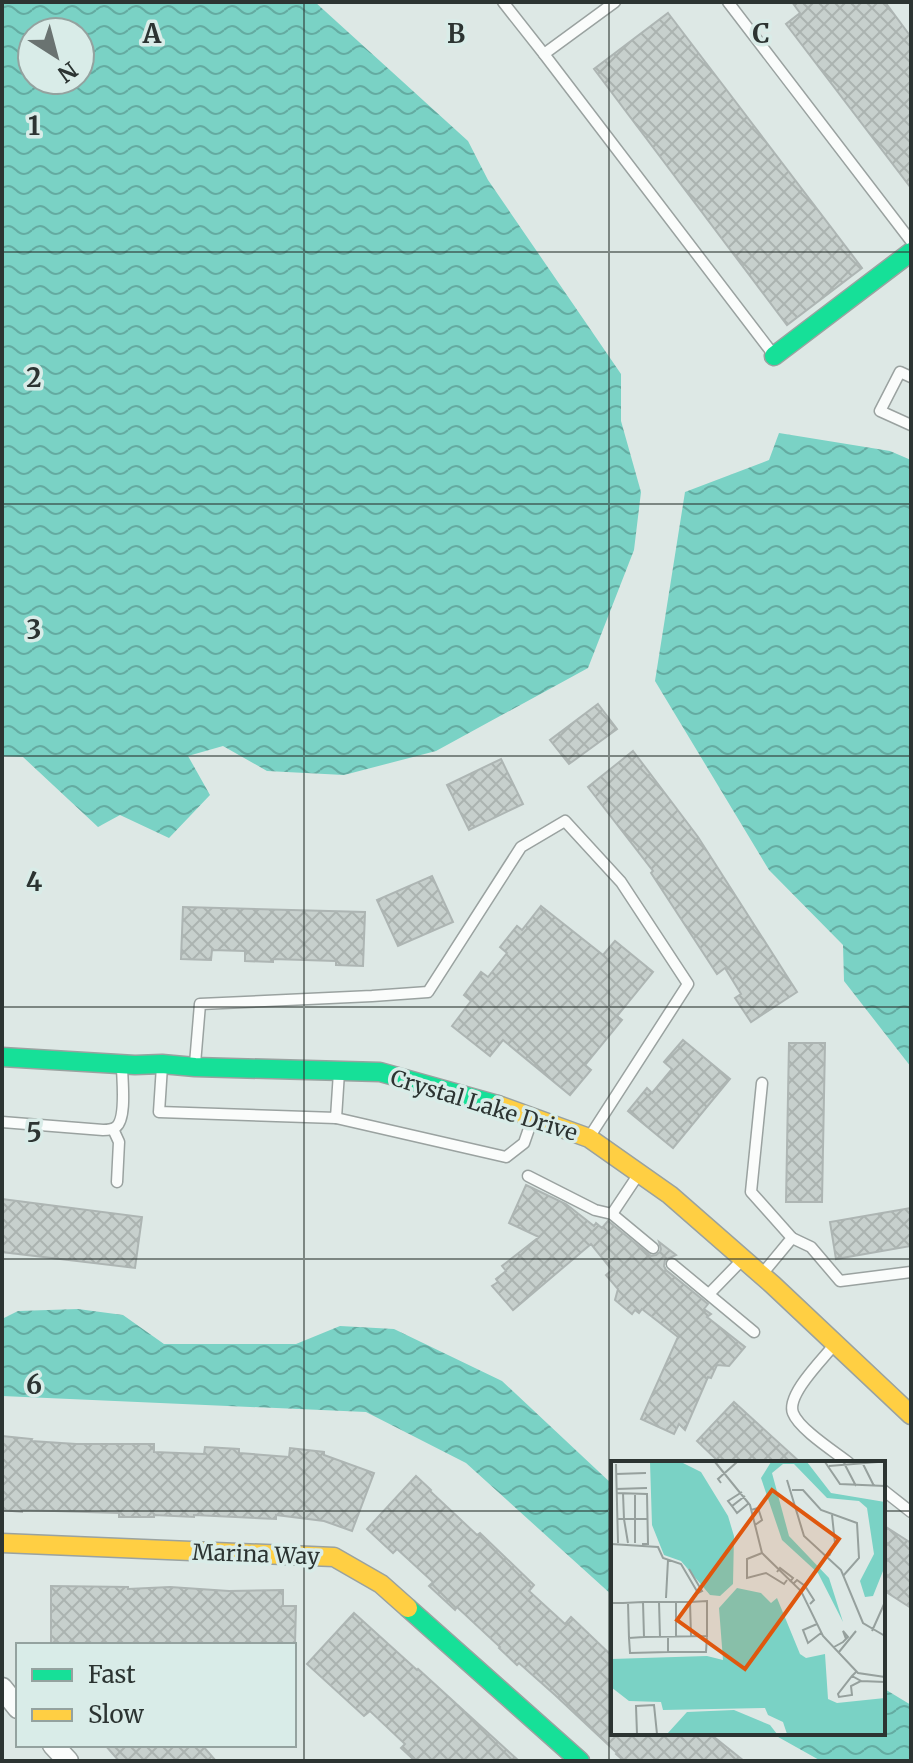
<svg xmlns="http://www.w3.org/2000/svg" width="913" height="1763" font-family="Merriweather,serif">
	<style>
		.water { fill: url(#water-waves); fill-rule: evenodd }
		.building { fill: url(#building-cross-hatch); stroke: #adb5b3; stroke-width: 2 }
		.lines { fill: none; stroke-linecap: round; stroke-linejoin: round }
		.lane-casing { stroke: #9aa2a0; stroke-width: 13 }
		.street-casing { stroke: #9aa2a0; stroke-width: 23 }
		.fast-casing { stroke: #9aa2a0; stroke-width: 21 }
		.slow-casing { stroke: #9aa2a0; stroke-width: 21 }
		.lane { stroke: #fafcfb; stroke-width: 10 }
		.street { stroke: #fafcfb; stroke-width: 20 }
		.fast { stroke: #16e098; stroke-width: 18 }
		.slow { stroke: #ffcf43; stroke-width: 18 }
		.grid { fill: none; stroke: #2c3432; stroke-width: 2; stroke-opacity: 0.55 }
		.labels { text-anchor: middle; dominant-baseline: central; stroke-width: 7; stroke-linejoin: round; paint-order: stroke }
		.street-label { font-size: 22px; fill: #2c3432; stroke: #d9ece8 }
		.inset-road { fill: none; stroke: #96a09d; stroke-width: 2 }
		.view { fill: #df570e; fill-opacity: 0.15; stroke: #df570e; stroke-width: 4 }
		.inset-edge { fill: none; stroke: #2c3432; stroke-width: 4 }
		.grid-label { font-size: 26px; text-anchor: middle; font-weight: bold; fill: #2c3432; stroke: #d9ece8; stroke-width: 7; stroke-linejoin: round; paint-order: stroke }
	</style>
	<defs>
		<pattern id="water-waves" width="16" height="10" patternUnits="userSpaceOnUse" patternTransform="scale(2)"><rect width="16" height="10" fill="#7ad2c5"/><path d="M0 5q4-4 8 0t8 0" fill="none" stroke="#64aba1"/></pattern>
		<pattern id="building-cross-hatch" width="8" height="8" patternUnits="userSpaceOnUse" patternTransform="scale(2)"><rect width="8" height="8" fill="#c7d0cd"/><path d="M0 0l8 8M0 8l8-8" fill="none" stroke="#abb3b0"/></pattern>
	</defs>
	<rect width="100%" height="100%" fill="#dde8e5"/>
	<g class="water">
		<path d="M2,2h313l153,139 20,39 133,194v47l20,71 -7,58 -46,118 -152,83 -92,24 -77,-4 -44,-25 -35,10 22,39 -41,43 -49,-23 -22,12 -75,-70 -21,-1zM32,32h48v48h-48z"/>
		<path d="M779,433l111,18 21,9v607l-67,-86 -1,-36 -74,-75 -114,-189 30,-189 84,-32z"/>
		<path d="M78,1309l45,6 41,29h132l44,-18 54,3 108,52 111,104v111l-147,-133 -100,-51 -364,-16v-77l16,-8z"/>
		<path d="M883,1688l28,17v56h-90l-50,-28h112z"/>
	</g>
	<g class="building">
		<path d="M792,2h93l26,35v151l-125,-164 14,-11z"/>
		<path d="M668,13l194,255 -75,57 -193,-256z"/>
		<path d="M598,704l19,25 -48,35 -19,-24z"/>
		<path d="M633,751l65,86 99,155 -46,30 -16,-24 6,-4 -16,-26 -8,6 -66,-101 2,-2 -65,-84z"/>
		<path d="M501,759l22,45 -54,26 -22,-45z"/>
		<path d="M432,876l21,46 -55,24 -21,-46z"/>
		<path d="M541,906l62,49 12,-14 38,31 -36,44 5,4 -37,45 6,5 -21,25 -67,-55 -13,16 -38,-30 19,-25 -7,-6 17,-23 7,5 19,-24 -7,-6 17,-21 5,4z"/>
		<path d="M183,907l182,5 -2,54 -27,-1v-4l-63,-2v3l-28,-1v-10l-33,-1 -1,10 -30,-1z"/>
		<path d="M683,1040l47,39 -57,69 -45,-37 19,-23 5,5 20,-24 -8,-7z"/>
		<path d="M789,1043h36l-3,159h-36z"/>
		<path d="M526,1185l40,19 28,22 2,-3 6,5 6,-7 43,35 5,-1 4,-3 1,-3 -2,-7 17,13 -11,5 -1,6 2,4 42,34 -4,5 7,5 -4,3 38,30 -16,19 -12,-1 -6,13 -3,-1 -23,53 -6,-6 -5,10 -33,-15 37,-82 -36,-28 -3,4 -4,-3 -3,4 -17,-14 3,-11 -12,-14 6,-5 -21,-26 -78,66 -21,-24 6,-4 -2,-3 10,-8 -4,-5 37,-29 -30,-14z"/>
		<path d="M2,1199l140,18 -7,51 -133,-16z"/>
		<path d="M911,1208v38l-75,13 -6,-37z"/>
		<path d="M734,1402l67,61h-81l-23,-22z"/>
		<path d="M2,1436l30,3 -1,2 45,3h78v8l50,2 1,-7 34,2v4l50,4 1,-9 34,4v3l50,18 -22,58 -28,-10 -48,-6v4l-82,-4v2l-40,-2v2h-35v-4l-97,-3v2l-20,-2z"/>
		<path d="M416,1476l15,14 -1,1 47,44 3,-2 54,52 -5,6 36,33 6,-7 42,40v76h96l35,28h-120l-8,-7 1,-1 -62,-58 -36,-32 -2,2 -18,-17 1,-1 -43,-40 -2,3 -26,-24 4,-4 -36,-33 -4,4 -26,-24z"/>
		<path d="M883,1525l28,18v65l-28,-18z"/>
		<path d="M51,1586l77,1v2l42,-2 59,4 54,-1v16h13l-1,39h-244z"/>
		<path d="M354,1613l63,57 1,-1 101,92h-104l-14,-13 4,-4 -35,-33 -6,5 -57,-52z"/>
		<path d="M105,1745h97l14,16h-97z"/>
	</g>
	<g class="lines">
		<g class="lane-casing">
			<g id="lane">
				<path d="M503,2l41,52"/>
				<path d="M615,2l-71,52 229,300"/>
				<path d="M728,2l183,239"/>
				<path d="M911,377l-11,-5 -20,39 31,14"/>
				<path d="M195,1064l5,-60 172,-8 56,-4 93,-145 44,-26 56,61 67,102 -98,152"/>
				<path d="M162,1066l-3,46 177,6 3,-46"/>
				<path d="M762,1083l-11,109 41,46 -29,35"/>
				<path d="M336,1118l170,39 18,-14 8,-23"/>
				<path d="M2,1122l101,8c5,0 9,0 13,-3 11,-9 6,-47 6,-61"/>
				<path d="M113,1129l6,13 -2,40"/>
				<path d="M528,1176l67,34 17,4 26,-39"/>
				<path d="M612,1214l41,34"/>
				<path d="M792,1238l19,9 29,34 71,-9"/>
				<path d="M672,1264l82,68"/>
				<path d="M709,1294l33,-34"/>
				<path d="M834,1345c-11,14 -48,50 -41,68 6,16 42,39 56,50"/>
				<path d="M883,1490l28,22"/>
			</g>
		</g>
		<g class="street-casing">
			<g id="street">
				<path d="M2,1688l16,20"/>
				<path d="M53,1745l15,16"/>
			</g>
		</g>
		<g class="fast-casing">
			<g id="fast">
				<path d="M774,356l137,-104"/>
				<path d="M2,1057l133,8 27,-1 33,3 185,5 118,33"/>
				<path d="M408,1608l172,153"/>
			</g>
		</g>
		<g class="slow-casing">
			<g id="slow">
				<path d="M498,1105l91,33 81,57 103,90 138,130"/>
				<path d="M2,1543l332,14 47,27 27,24"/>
			</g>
		</g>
		<use href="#lane" class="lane"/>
		<use href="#street" class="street"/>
		<use href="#fast" class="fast"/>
		<use href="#slow" class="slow"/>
	</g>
	<path class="grid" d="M304,2v1759M609,2v1759M2,252h909M2,504h909M2,756h909M2,1007h909M2,1259h909M2,1511h611M883,1511h28"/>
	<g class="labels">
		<g class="street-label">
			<text transform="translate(484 1105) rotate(17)">Crystal Lake Drive</text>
			<text transform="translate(256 1554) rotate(2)">Marina Way</text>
		</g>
	</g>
	<g transform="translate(611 1461)">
		<rect width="274" height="274" fill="#dde8e5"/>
		<path d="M39,1h31l20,10 27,44 6,20 -1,48 -13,12 -10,-1 -29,-34 -17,-6 -12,-30zM160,1h36l24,31 54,9v64l-12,30 -8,1 -5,-16 14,-27 -7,-46 -8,-7 -32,-3 -33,-34h-11l-11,9 17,63 40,42 14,44 -25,-49 -36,-33 -21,-62zM126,127l24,5 10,10 6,-5 23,56 6,4 19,-4 3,45 9,4 48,-5v36h-98l-4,-12 -15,-7 -3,-7 -102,2 -2,-8 -32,-1 -18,-14v-28l96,-3 16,4 -4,-52zM123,249l36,15 7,9h-110l20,-22z" fill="#7ad2c5"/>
		<path class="inset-road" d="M104,1l35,43 12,48 39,38 22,45 35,37 27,4M214,1l15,22 45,2M251,1l12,24M233,2l12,23M5,3l2,79M218,5l49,-4M0,9l1,42M5,13l30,-1M176,19l17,56 37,34 22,53 22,13M110,22l-3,-4 19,-17M5,28l31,-1M181,29h11l18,20 36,13 2,35 -16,18M131,31l-14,9 4,5 13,-10M5,32l31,1 1,50h-6M12,32l1,26h24M24,32v50M121,45l5,7 12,-10M140,49l7,-2 4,12 -7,5M6,58h7l4,24M0,83l47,3 5,11 18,6 17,29 4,-2 -13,-22M151,92l-15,6v19l19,-5 18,11 3,-4M218,95l6,-13 -3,-28M166,111l3,-4 13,10 -3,4M182,123l4,-4 8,6 9,14 -4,4M55,137l2,-38M48,141l1,35M65,141v34M79,141l1,34M0,142h12l20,-1h47l17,-1v35l-63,1 -1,-35M17,142l1,35 15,-1M206,163l-14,6 5,13 13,-10M261,170l13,-29M57,175v16h38l1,-16M18,177l1,15 38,-1M223,186l9,-5 5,-5 -5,-6 3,8M228,191l17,-21M241,215l9,5 -10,5 1,9 -13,2 -1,-3 14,-18 4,-4M250,220l24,1M26,273l-1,-28 18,-1 3,29"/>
		<path class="view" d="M161,29l67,49 -94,130 -68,-49z"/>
		<rect width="274" height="274" class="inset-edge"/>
	</g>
	<g class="grid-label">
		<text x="152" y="43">A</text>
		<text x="456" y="43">B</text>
		<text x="761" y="43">C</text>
		<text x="34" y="135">1</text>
		<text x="34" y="387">2</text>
		<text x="34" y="639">3</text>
		<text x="34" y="891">4</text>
		<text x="34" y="1142">5</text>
		<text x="34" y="1394">6</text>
	</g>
	<rect width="913" height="1763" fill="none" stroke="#2c3432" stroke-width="8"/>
	<rect x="16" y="1643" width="280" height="104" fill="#d9ece8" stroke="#94a29f" stroke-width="2"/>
	<rect x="32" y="1669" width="40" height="12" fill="#16e098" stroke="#94a29f" stroke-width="2"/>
	<text x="88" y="1683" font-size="24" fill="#2c3432">Fast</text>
	<rect x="32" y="1709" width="40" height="12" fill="#ffcf43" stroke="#94a29f" stroke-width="2"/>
	<text x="88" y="1723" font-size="24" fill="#2c3432">Slow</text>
	<g transform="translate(56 56) rotate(144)"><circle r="38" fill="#d9ece8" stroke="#94a29f" stroke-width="2"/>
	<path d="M0-6L14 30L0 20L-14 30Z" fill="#6a7371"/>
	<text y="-12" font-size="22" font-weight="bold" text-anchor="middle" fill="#2c3432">N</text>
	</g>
</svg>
